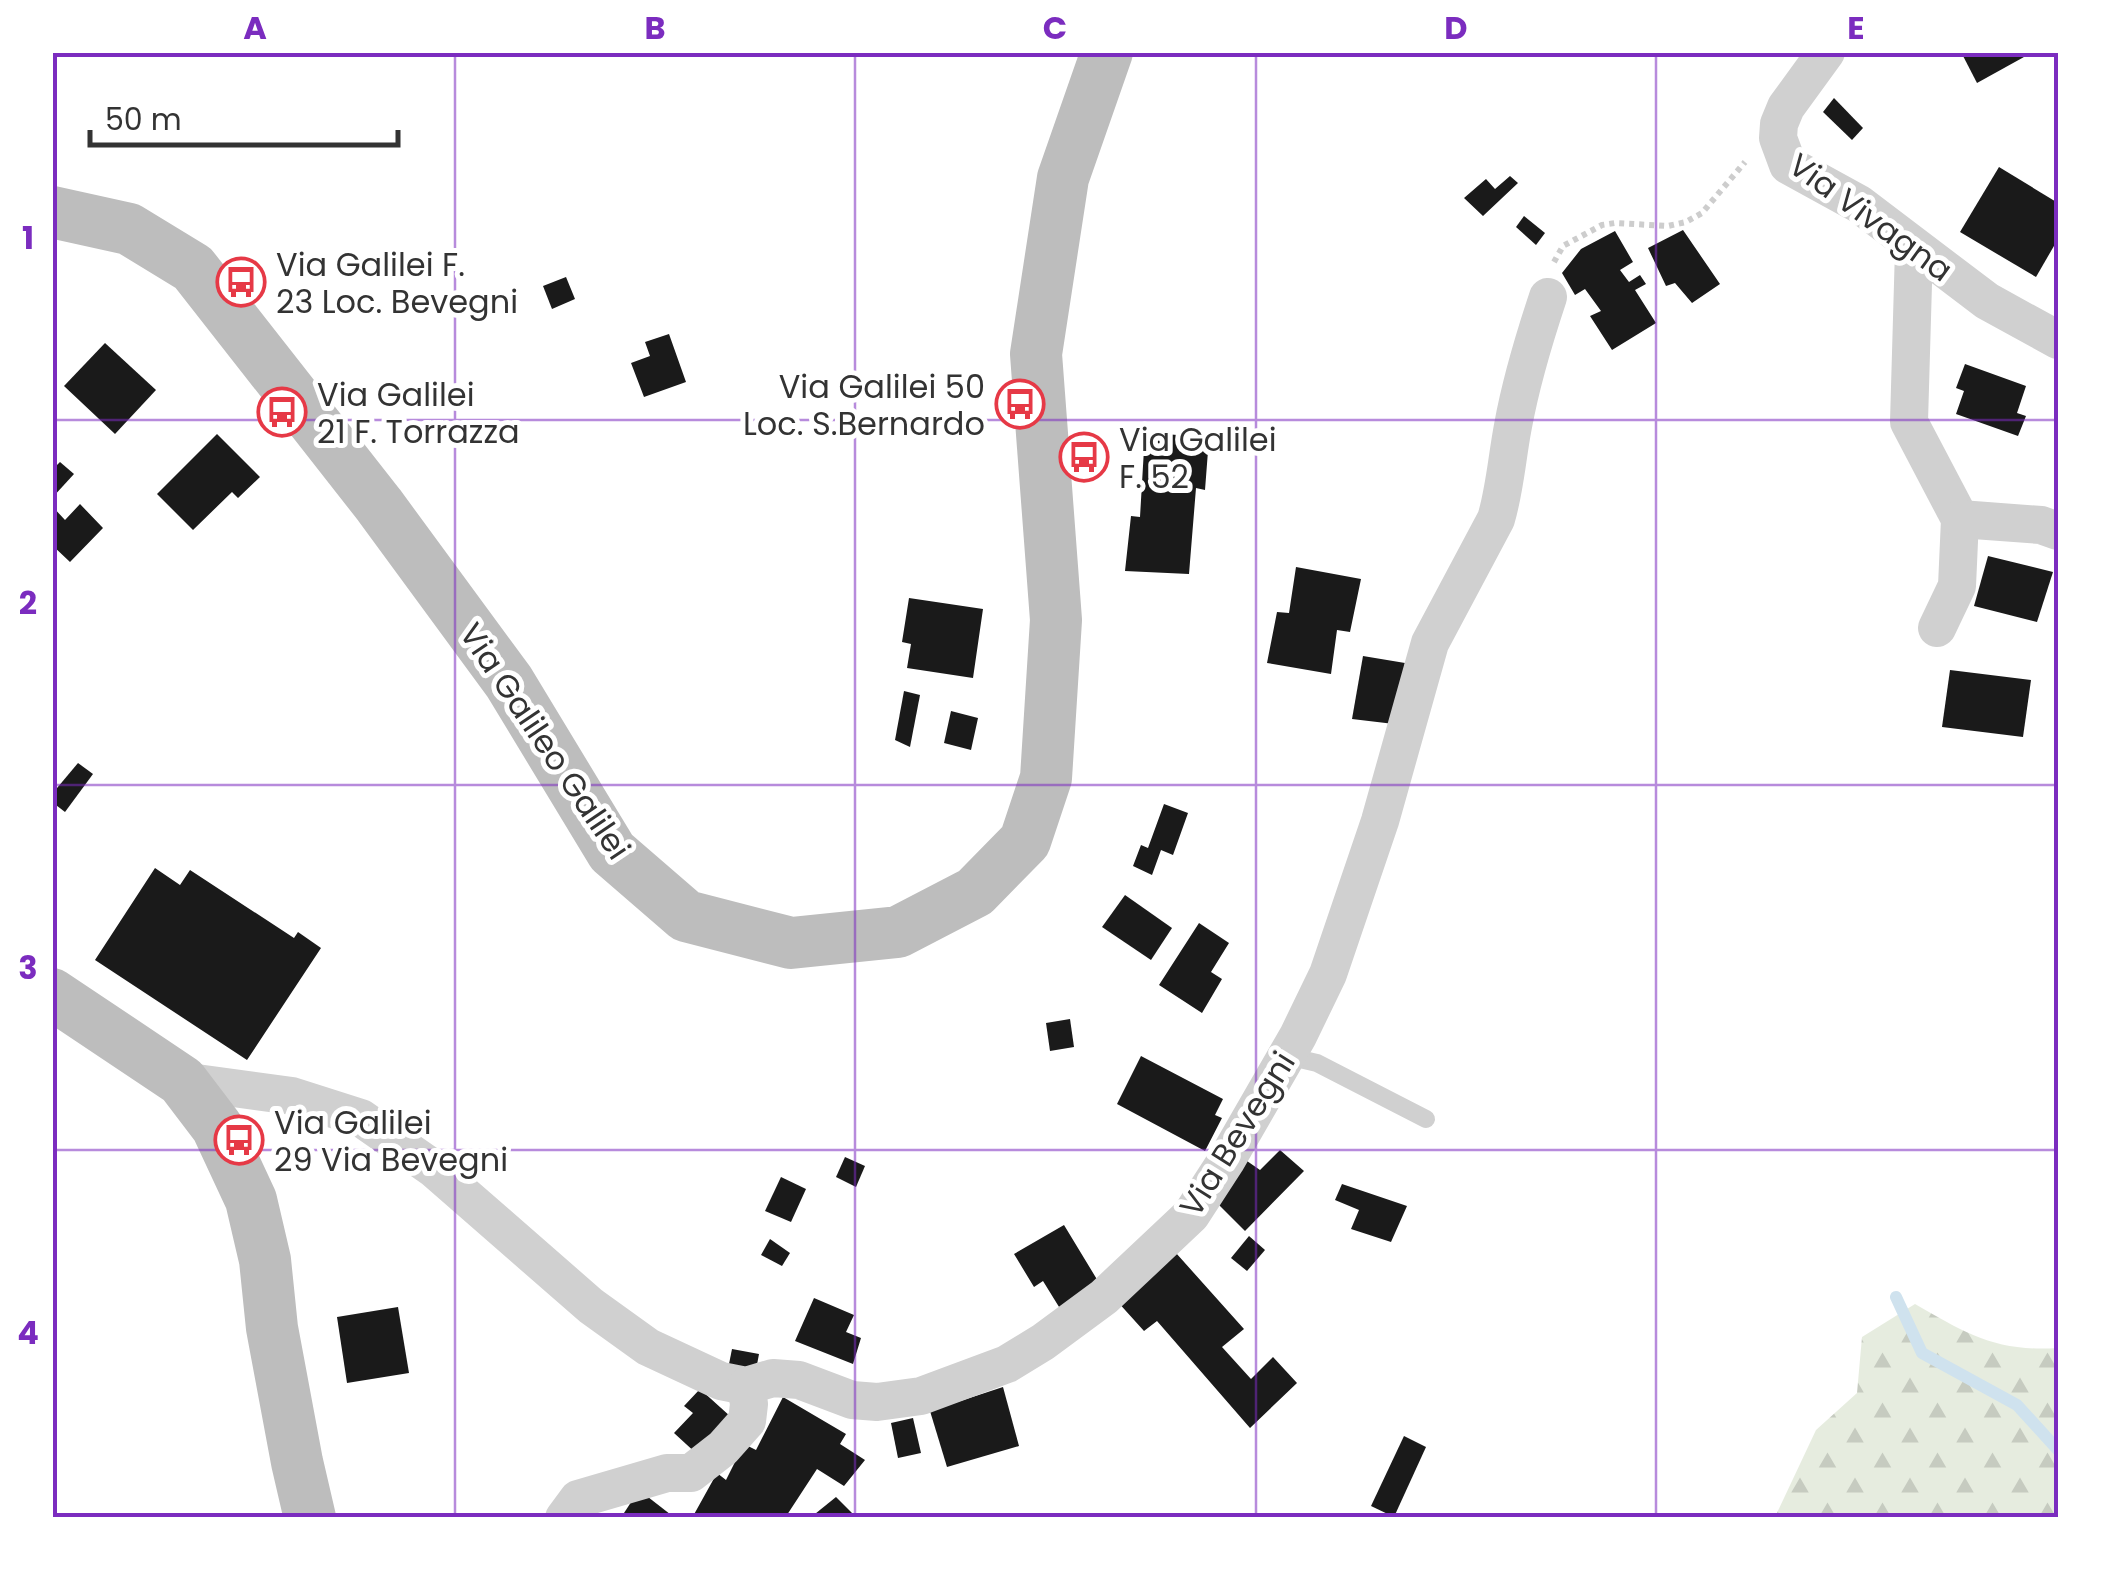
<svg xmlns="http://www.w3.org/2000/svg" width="2111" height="1570" font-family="Poppins,sans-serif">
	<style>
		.forest { fill: url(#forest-firs) }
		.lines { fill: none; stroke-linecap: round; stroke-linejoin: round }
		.stream { stroke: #cfe2ee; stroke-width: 12 }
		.building { fill: #1a1a1a }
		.path { stroke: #cdcdcd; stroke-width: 6; stroke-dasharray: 5 5; stroke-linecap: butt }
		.service { stroke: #d0d0d0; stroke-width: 18 }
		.minor { stroke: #d0d0d0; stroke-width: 38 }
		.secondary { stroke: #bdbdbd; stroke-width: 52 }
		.grid { fill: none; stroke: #7b2cbf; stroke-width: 2.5; stroke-opacity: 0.55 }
		.labels { text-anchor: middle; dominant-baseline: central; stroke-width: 10; stroke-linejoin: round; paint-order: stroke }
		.street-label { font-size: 32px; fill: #333; stroke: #fff }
		.poi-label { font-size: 32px; fill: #333; stroke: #fff; text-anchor: start }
		.neatline { fill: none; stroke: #7b2cbf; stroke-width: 4 }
		.grid-label { font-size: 32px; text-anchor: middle; font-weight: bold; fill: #7b2cbf }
	</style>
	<defs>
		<pattern id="forest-firs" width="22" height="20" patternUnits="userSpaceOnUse" patternTransform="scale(2.5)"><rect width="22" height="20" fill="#e6ecdf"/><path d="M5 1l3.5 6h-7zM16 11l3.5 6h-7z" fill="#c6cbc0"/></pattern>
	</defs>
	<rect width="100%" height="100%" fill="#fff"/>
	<path class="forest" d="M1915,1304c52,30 81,48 143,44v169h-283l41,-87 41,-37 5,-56z"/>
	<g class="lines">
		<path class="stream" d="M1896,1297l26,56 95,52 41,45"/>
	</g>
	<g class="building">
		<path d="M1961,52h72l-56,31z"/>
		<path d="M1834,98l29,30 -11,12 -29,-28z"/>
		<path d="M1999,167l59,36v36l-22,38 -76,-45z"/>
		<path d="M1510,176l8,7 -35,33 -19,-18 22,-19 9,10z"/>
		<path d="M1524,216l21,17 -9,12 -20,-18z"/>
		<path d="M1683,230l37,54 -28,19 -17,-20 -9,3 -18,-38z"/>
		<path d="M1615,231l18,31 -13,8 9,12 11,-7 6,9 -11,6 21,33 -44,27 -22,-34 11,-5 -16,-22 -10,6 -13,-22 19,-24z"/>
		<path d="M566,277l9,22 -23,10 -9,-23z"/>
		<path d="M669,334l17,48 -42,15 -13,-34 19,-7 -5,-14z"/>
		<path d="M105,343l51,47 -41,44 -51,-48z"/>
		<path d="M1965,364l61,22 -9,27 9,3 -8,20 -62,-22 8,-23 -8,-3z"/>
		<path d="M1145,432l64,6 -4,52 -9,-2 -7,86 -64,-3 6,-55 9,1z"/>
		<path d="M217,434l43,43 -22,21 -6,-6 -39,38 -36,-36z"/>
		<path d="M60,462l14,12 -22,24v-28z"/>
		<path d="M80,504l23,24 -33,34 -18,-17v-39l13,14z"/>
		<path d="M1988,556l65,16 -16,50 -63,-16z"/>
		<path d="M1296,567l65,12 -11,53 -13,-2 -6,44 -64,-11 10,-51 12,1z"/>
		<path d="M909,598l74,11 -10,69 -66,-10 4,-24 -9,-2z"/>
		<path d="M1363,656l42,7 -11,61 -42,-5z"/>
		<path d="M1950,670l81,10 -8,57 -81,-10z"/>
		<path d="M904,691l16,4 -10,52 -15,-7z"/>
		<path d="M951,711l27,7 -7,32 -27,-7z"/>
		<path d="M78,763l15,11 -28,38 -13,-10v-8z"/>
		<path d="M1164,804l24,9 -15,42 -12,-5 -9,25 -19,-9 8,-21 7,3z"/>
		<path d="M155,868l25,17 10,-15 104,68 4,-6 23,16 -74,112 -152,-100z"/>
		<path d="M1125,895l47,33 -21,32 -49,-33z"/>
		<path d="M1199,923l30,20 -18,29 11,7 -20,34 -43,-28z"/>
		<path d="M1070,1019l4,28 -24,4 -4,-28z"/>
		<path d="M1141,1056l82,43 -8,16 7,3 -17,33 -88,-47z"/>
		<path d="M1280,1150l24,21 -59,60 -31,-31 33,-39 13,9z"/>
		<path d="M845,1157l20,9 -9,21 -20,-10z"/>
		<path d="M781,1177l25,12 -15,33 -26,-11z"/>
		<path d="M1342,1184l65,22 -16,36 -40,-13 8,-19 -24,-10z"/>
		<path d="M1064,1225l40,66 -40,24 -21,-34 -9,6 -20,-33z"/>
		<path d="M1249,1236l16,14 -18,21 -16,-13z"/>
		<path d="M770,1239l20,14 -8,13 -21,-11z"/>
		<path d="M1176,1253l68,76 -22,18 29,32 22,-22 24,26 -47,45 -93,-107 -13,10 -28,-31z"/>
		<path d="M814,1298l40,17 -8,17 15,6 -8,26 -58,-23z"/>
		<path d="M398,1307l11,66 -62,10 -10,-66z"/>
		<path d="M732,1349l27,5 -4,21 -27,-6z"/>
		<path d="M1003,1387l16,59 -72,21 -17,-56z"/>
		<path d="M700,1389l31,28 -33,38 -24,-22 19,-20 -9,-7z"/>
		<path d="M783,1397l63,37 -6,10 25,16 -21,26 -27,-17 -32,49h-93l25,-45 9,7 18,-36 12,6z"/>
		<path d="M913,1418l8,35 -23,5 -7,-35z"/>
		<path d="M1404,1436l22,11 -32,70 -23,-11z"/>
		<path d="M639,1490l36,28h-45l-6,-5z"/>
		<path d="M836,1497l21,21h-47z"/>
	</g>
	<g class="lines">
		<path class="path" d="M1554,262l9,-16 39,-21 13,-2 53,3 18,-4 16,-9 43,-51"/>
		<path class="service" d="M1287,1056l30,7 109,56"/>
		<g class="minor">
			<path d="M1826,52l-40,55 -7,17 -1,14 10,27 71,39 128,97 71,39"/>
			<path d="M1914,249l-5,173 51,97 -3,67 -20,42"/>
			<path d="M1960,519l81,6 17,6"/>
			<path d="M182,1081l110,15 69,22 73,51 157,137 57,41 73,34 25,5 27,-8 26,2 53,20 25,2 44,-6 86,-32 36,-22 61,-45 87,-82 35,-54 72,-125 30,-62 52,-153 50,-178 66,-124c9,-30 11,-62 17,-93 8,-44 21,-87 35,-129"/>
			<path d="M564,1518l14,-19 89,-26h24l32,-25 24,-27 2,-17 -3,-18"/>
		</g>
		<g class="secondary">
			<path d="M52,212l77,17 64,39 186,237 130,177 103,170 74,64 105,27 107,-11 77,-40 50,-51 21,-63 10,-158 -20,-266 27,-176 44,-126"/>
			<path d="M52,994l130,87 35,46 34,73 14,60 7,68 25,134 13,56"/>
		</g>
	</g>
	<path class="grid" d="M455,52v1466M855,52v1466M1256,52v1466M1656,52v1466M52,420h2006M52,785h2006M52,1150h2006"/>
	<defs>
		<g id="bus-ring" transform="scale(2.5)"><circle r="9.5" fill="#fff" stroke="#e63946" stroke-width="1.5"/><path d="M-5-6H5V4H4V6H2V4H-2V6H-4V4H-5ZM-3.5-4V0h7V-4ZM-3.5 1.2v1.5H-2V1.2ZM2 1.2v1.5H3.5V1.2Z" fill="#e63946"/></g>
	</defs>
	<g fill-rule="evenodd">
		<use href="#bus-ring" x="241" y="282"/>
		<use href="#bus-ring" x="1020" y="404"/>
		<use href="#bus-ring" x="282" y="412"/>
		<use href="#bus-ring" x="1084" y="457"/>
		<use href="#bus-ring" x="239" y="1140"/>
	</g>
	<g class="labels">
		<g class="street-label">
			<text transform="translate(1871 217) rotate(36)">Via Vivagna</text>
			<text transform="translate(545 741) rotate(56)">Via Galileo Galilei</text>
			<text transform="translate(1237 1134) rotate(-58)">Via Bevegni</text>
		</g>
		<g class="poi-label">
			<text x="276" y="264">Via Galilei F.<tspan x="276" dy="37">23 Loc. Bevegni</tspan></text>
			<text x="985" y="386" text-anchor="end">Via Galilei 50<tspan x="985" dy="37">Loc. S.Bernardo</tspan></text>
			<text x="317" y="394">Via Galilei<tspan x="317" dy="37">21 F. Torrazza</tspan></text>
			<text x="1119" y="439">Via Galilei<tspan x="1119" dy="37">F. 52</tspan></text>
			<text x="274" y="1122">Via Galilei<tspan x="274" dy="37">29 Via Bevegni</tspan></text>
		</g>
	</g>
	<rect width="2111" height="1570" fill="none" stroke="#ffffff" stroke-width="110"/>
	<path d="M90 130v15h308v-15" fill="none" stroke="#333333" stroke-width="5"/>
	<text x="105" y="130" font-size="30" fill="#333333" stroke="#ffffff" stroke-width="8" paint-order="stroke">50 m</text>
	<rect x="55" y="55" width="2001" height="1460" class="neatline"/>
	<g class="grid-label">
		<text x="255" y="39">A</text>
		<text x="655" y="39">B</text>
		<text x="1055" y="39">C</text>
		<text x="1456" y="39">D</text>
		<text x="1856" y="39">E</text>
		<text x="28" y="249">1</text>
		<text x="28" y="614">2</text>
		<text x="28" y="979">3</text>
		<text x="28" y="1344">4</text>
	</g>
</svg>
